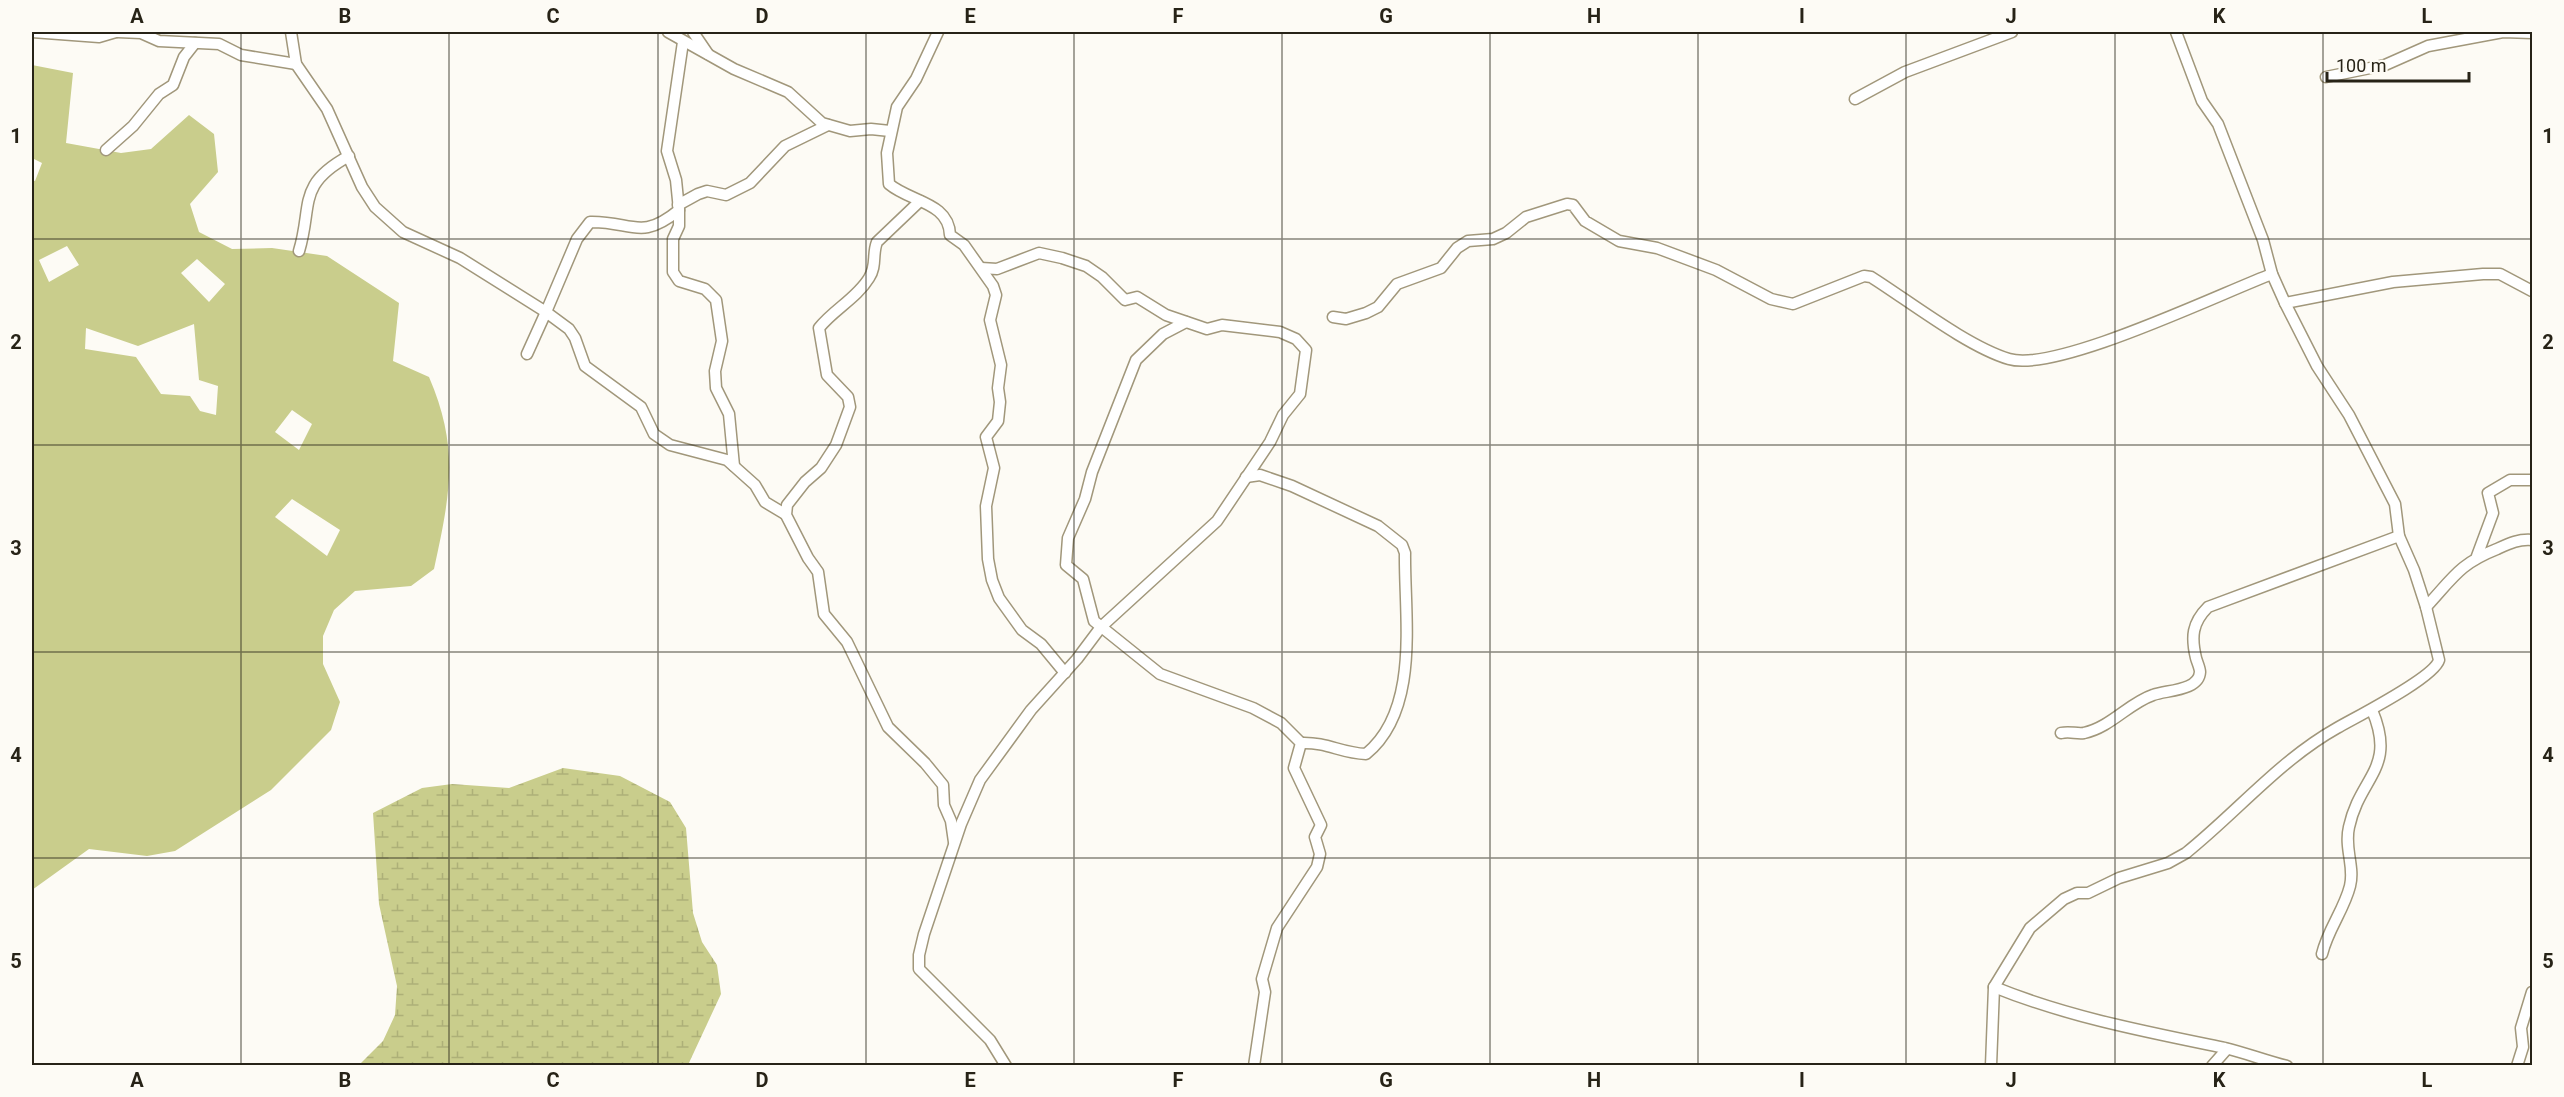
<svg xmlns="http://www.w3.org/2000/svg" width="2564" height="1097" font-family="Roboto,sans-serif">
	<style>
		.green { fill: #c9cd8c; fill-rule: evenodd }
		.wetland { fill: url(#wetland-marsh) }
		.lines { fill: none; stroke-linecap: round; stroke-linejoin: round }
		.minor-casing { stroke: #a1977b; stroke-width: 13 }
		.minor { stroke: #fff; stroke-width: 10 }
		.grid { fill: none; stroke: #272317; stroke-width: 1.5; stroke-opacity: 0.55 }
		.neatline { fill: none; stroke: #272317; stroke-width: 2 }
		.grid-label { font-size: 20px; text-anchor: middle; font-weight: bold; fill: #272317 }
	</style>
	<defs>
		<pattern id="wetland-marsh" width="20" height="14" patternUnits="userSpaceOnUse" patternTransform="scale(1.5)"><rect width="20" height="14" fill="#c9cd8c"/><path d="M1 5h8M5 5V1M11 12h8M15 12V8" fill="none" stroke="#adb078"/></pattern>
	</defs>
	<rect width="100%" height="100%" fill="#fdfbf5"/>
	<path class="green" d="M32,65l41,8 -7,70 55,10 30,-4 38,-34 25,19 4,38 -28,32 9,28 33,17 40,-1 55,8 72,47 -6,58 36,16c31,72 21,118 5,192l-23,17 -56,5 -21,19 -11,26v28l17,38 -9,28 -60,60 -96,61 -28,5 -58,-7 -57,41v-710l3,1 7,-18 -10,-5zM67,246l12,19 -30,17 -10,-22zM197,259l28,25 -16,18 -28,-29zM194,324l5,56 19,6 -2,29 -16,-4 -10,-15 -29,-2 -25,-37 -51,-8 1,-21 52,18zM292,410l20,14 -13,26 -24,-18zM292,499l48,31 -13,26 -52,-39z"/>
	<path class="wetland" d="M563,768l57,8 50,26 16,26 7,85 9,29 15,23 4,29 -33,71h-329l24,-24 12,-26 2,-29 -18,-82 -6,-91 49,-25 30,-4 57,4z"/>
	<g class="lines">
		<g class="minor-casing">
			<g id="minor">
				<path d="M32,32l67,5 17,-5"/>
				<path d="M118,32l23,1 18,8 60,3 22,11 55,9"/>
				<path d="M291,32l5,32 31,45 35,78 13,20 28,25 57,26 86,54 31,-73 13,-17c42,-1 50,20 89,-12"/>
				<path d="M668,32l66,37 54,23 34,31 28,8 21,-2 19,2"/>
				<path d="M693,32l15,22"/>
				<path d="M938,32l-22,47 -19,28 -10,46 2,31c21,18 60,18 61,51l14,10 29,41 3,9 -6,25 11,45 -3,23 2,14 -2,19 -12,16 8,31 -8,38 2,53 4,21 7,18 23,32 19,14 24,29"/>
				<path d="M683,42l-16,109 9,29 3,30v16l-6,13v33l6,9 26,8 11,11 6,41 -7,30 1,17 13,26 5,52"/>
				<path d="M2326,77l59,-12 43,-19 75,-14 29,1"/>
				<path d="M1855,99l50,-27 107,-40"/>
				<path d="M106,150l27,-24 26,-32 14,-9 11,-28 11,-14"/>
				<path d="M920,201l-43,41c-5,12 0,24 -8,36 -12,20 -36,32 -50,50l8,47 21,22 2,10 -14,38 -15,23 -16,14 -18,23 -1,10 22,43 10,14 6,42 23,28 41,85 37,36 18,22 1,20 7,16 3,21"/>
				<path d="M678,205l20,-11 9,-3 19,4 24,-12 35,-37 43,-21"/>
				<path d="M299,251c14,-46 -3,-66 50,-95"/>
				<path d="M981,268l16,1 42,-16 23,5 24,8 16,11 23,23 12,-3 29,18 41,14 15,-4 58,7 16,7 10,11 -6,44 -17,21 -13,27 -53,79 -116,106 -24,32 -46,51 -51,70 -19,44 -37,110 -5,21v14l71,71 16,26"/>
				<path d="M2285,303l108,-21 90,-8h17l32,17"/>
				<path d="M1333,317l13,2 20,-6 12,-6 19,-23 44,-16 16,-20 11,-7 25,-2 13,-6 20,-16 41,-13 6,1 12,16 34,20 38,7 59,22 55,29 22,5 71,-28 7,1c38,24 97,70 138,82 47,14 210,-65 263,-85"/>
				<path d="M1186,322l-23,12 -27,26 -44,112 -7,27 -17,39 -2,27 17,14 11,42 66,53 93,34 28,15 20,20 -7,25 27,57 -6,12 5,17 -3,13 -40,61 -15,51 3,13 -11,74"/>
				<path d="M527,354l19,-42 23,17 6,9 10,28 56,41 13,27 16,11 57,15 28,25 10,17 20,12"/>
				<path d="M1246,477l14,-2 32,11 86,40 24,19 3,8c-1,62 16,156 -39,201 -26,-1 -38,-12 -65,-11"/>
				<path d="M2477,556l16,-43 -5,-20 22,-13h22"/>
				<path d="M2426,607c27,-29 33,-43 71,-58 13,-6 21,-10 35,-9"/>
				<path d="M2061,733c9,-2 15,1 23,0 27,-6 45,-30 69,-38 13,-5 46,-4 47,-23 0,-4 -3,-10 -4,-14 -5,-21 -4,-35 12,-51l191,-71"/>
				<path d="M2322,954c6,-25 22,-44 28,-68 5,-19 -6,-38 -1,-59 11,-51 48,-58 23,-117"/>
				<path d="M1994,987c74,30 153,45 231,61 21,5 41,13 62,18"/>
				<path d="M1991,1066l3,-79 36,-59 34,-29 13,-6h11l31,-15 49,-15 18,-10c51,-41 94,-93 151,-125 19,-11 97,-50 102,-68l-13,-53 -12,-37 -15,-34 -4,-32 -46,-89 -32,-49 -32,-63 -13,-29 -9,-34 -45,-116 -16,-23 -26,-69"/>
				<path d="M2212,1066l15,-17"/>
				<path d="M2517,1066l6,-19 -2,-19 11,-36"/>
			</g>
		</g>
		<use href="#minor" class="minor"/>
	</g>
	<path class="grid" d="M241,32v1034M449,32v1034M658,32v1034M866,32v1034M1074,32v1034M1282,32v1034M1490,32v1034M1698,32v1034M1906,32v1034M2115,32v1034M2323,32v1034M32,239h2500M32,445h2500M32,652h2500M32,858h2500"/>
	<rect width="2564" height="1097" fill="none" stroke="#fdfbf5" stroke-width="66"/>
	<path d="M2327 72v9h142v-9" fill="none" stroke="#272317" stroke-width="3"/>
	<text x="2336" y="72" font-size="18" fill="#272317" stroke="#fdfbf5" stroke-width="4.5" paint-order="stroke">100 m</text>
	<rect x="33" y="33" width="2498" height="1031" class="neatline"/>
	<g class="grid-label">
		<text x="137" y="23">A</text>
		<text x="345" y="23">B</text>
		<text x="553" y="23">C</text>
		<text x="762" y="23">D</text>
		<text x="970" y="23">E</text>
		<text x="1178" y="23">F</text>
		<text x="1386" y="23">G</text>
		<text x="1594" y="23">H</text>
		<text x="1802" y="23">I</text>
		<text x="2011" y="23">J</text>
		<text x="2219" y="23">K</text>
		<text x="2427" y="23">L</text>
		<text x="16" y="143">1</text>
		<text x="2548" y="143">1</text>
		<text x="16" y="349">2</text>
		<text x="2548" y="349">2</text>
		<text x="16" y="555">3</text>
		<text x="2548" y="555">3</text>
		<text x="16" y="762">4</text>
		<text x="2548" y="762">4</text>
		<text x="16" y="968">5</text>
		<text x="2548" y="968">5</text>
		<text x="137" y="1087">A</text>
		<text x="345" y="1087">B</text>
		<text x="553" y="1087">C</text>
		<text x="762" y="1087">D</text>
		<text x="970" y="1087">E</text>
		<text x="1178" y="1087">F</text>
		<text x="1386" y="1087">G</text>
		<text x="1594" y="1087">H</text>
		<text x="1802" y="1087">I</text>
		<text x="2011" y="1087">J</text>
		<text x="2219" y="1087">K</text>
		<text x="2427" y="1087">L</text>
	</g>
</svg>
